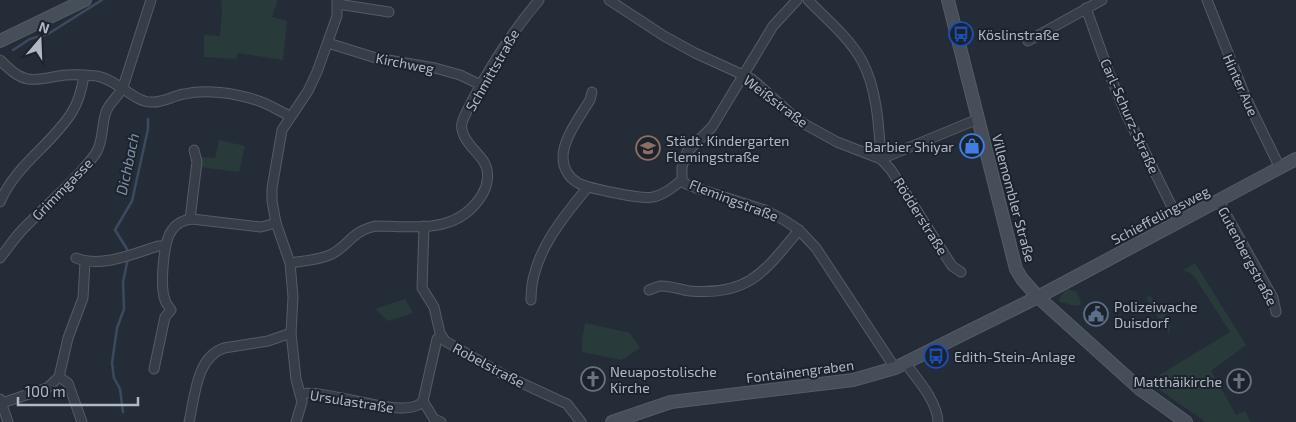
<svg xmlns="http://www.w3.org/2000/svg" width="1296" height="422" font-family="'Exo 2',sans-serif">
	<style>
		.green { fill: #293a3a }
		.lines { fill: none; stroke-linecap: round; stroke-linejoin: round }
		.stream { stroke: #3b4a5f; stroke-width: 2.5 }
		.street-casing { stroke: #555c66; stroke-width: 11 }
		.secondary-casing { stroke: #555c66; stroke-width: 14 }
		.street { stroke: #373e48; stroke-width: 9 }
		.secondary { stroke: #464e5a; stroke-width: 12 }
		.labels { text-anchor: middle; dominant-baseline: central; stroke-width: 4; stroke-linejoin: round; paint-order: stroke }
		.poi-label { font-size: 14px; fill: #b2b9c4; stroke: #1d232d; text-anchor: start }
		.street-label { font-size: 14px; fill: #b2b9c4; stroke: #1d232d }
		.water-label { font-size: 15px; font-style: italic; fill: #7d90a9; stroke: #1d232d }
	</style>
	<rect width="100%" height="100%" fill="#242c37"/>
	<g class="green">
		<path d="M221,0h57l-6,17 15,4 -4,39 -45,-7 -2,6 -32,-2v-22l16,1 2,-27z"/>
		<path d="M219,140l26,6 -6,26 -39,-5 1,-10 14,1z"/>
		<path d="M1195,263l51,82 -35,26 25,44 9,-4 6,11h-45l-58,-40 82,-50 -36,-56 -5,-4 -7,-1z"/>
		<path d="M1068,289l9,3 4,9 -1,4 -4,1 -16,-4 -1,-2 2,-5z"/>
		<path d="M1150,296c8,10 24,23 19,37l-3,-5h-2l-18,-30z"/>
		<path d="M405,299l8,14 -25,8 -13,-12z"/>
		<path d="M585,323l45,10 10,15 -18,12 -40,-8v-12z"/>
	</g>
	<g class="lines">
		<g class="stream">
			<path d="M13,50l17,-11 18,-5 54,-34"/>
			<path d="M127,253v-4l-12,-19 17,-29 16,-72v-10"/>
			<path d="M123,412l-3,-23 -6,-11 -2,-15 5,-35 7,-19 -1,-27 5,-24"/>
		</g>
		<g class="street-casing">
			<g id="street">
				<path d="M609,0l55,36 31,17 57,26 47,42 38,21 44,17 10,11 61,96 9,6"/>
				<path d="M797,0l-24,26 -61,101 -25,25 -5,15v13l4,4 10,4 69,22 19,10 15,10 17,18 79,120"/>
				<path d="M808,0c18,19 41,37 54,61 15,27 17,67 19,98"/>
				<path d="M1207,0l39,98 34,70"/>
				<path d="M338,4l51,8"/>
				<path d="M1086,8l23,65 17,41 53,107"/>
				<path d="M1028,41l74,-41"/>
				<path d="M328,43l48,15 59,10 25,7 21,10"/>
				<path d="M0,60c8,8 17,17 28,19 13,2 25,-3 38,-4 10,-1 21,0 31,1 21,4 37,26 54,26 12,1 21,-6 33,-8 22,-5 50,-1 72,6 11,3 23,11 34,16"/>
				<path d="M592,92l-2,8c-9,15 -28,40 -27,58 0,10 6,20 15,25 10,5 64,17 75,14 11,-2 20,-10 29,-17"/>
				<path d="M881,159l97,-40"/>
				<path d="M1218,200l55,98 3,14"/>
				<path d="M0,202c17,-39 51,-56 72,-90 7,-11 10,-24 12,-36"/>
				<path d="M190,219l7,-57 -3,-12"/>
				<path d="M424,226l-2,62 12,19 6,26 5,8 57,33 65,30 14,18"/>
				<path d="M0,258c8,-10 15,-21 24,-30 24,-25 52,-47 72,-75 8,-13 5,-27 10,-41 3,-9 12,-15 17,-25l28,-87"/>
				<path d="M76,258c25,10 57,-4 82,-12h7"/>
				<path d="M290,263c13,-2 30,-3 42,-9 18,-10 19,-22 43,-28 41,0 82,9 107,-31 6,-10 8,-23 2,-33 -7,-11 -25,-24 -22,-39 2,-8 8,-17 11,-24 19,-36 40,-68 66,-99"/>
				<path d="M649,290c3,-1 7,-3 11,-4 9,-1 21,4 30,5 59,5 75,-20 109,-61"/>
				<path d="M531,300c-1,-43 31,-82 57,-113"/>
				<path d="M906,364c12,16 31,37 32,58"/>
				<path d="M154,369l11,-52 6,-7c-2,-3 -5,-6 -6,-10 -5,-13 -2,-59 7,-70 4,-6 12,-10 20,-11l69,8 15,-4"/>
				<path d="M59,377l9,6 14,39"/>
				<path d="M300,394c29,-6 107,28 123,7l14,-62 4,-2"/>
				<path d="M0,399l8,23"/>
				<path d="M423,401l11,18 7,3"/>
				<path d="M2,403l45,-15 12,-11 9,-39 15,-40 2,-36"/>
				<path d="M189,422c6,-25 7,-65 35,-74l44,-7 23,-8"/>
				<path d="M296,422l6,-20 -6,-23 -5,-46 2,-36 -3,-34 -14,-40 -4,-22v-13l10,-58 26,-39 9,-19 20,-56v-16"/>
			</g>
		</g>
		<g class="secondary-casing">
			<g id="secondary">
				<path d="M948,0l68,269 6,10 16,18 102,92 46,33"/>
				<path d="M0,41l85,-41"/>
				<path d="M612,422l59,-20 182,-22 42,-12 143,-71 258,-138"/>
			</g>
		</g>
		<use href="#street" class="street"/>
		<use href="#secondary" class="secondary"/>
	</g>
	<defs>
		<g id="bus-ring" transform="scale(1.25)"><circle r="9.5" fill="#1d232d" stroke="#1a4fb4" stroke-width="1.5"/><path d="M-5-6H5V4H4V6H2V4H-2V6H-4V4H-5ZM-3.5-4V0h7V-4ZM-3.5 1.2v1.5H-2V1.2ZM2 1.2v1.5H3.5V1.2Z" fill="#1a4fb4"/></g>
		<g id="shop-ring" transform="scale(1.25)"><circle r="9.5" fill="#1d232d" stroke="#3f7fe0" stroke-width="1.5"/><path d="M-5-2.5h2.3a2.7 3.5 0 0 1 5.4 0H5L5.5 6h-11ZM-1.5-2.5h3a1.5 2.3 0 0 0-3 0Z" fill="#3f7fe0"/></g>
		<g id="school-ring" transform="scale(1.25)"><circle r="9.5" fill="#1d232d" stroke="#8d6e63" stroke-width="1.5"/><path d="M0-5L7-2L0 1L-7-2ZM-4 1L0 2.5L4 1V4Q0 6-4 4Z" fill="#8d6e63"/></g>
		<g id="civic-ring" transform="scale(1.25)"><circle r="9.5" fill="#1d232d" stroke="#5c6f8a" stroke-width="1.5"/><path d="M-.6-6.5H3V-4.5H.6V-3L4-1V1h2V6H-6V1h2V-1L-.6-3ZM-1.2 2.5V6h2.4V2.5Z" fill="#5c6f8a"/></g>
		<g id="church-ring" transform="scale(1.25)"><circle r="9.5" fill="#1d232d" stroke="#6b7280" stroke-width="1.5"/><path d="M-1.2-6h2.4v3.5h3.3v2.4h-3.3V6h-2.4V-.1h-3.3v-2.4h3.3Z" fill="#6b7280"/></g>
	</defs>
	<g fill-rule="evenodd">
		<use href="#bus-ring" x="961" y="34"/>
		<use href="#shop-ring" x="972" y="146"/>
		<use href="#school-ring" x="648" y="148"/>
		<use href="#civic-ring" x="1096" y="314"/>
		<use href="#bus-ring" x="936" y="356"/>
		<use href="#church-ring" x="593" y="379"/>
		<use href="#church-ring" x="1239" y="381"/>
	</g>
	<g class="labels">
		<g class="poi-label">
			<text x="978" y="34">Köslinstraße</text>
			<text x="666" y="140">Städt. Kindergarten<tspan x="666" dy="16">Flemingstraße</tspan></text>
			<text x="954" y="146" text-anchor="end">Barbier Shiyar</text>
			<text x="1114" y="306">Polizeiwache<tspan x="1114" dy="16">Duisdorf</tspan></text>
			<text x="954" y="356">Edith-Stein-Anlage</text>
			<text x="610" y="371">Neuapostolische<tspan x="610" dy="16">Kirche</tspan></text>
			<text x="1222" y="381" text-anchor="end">Matthäikirche</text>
		</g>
		<g class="street-label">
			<text transform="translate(405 63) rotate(11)">Kirchweg</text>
			<text transform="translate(492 70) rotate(-60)">Schmittstraße</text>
			<text transform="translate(1241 85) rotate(66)">Hinter Aue</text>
			<text transform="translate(776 101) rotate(37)">Weißstraße</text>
			<text transform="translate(1130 116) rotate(66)">Carl-Schurz-Straße</text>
			<text transform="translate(62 189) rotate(-46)">Grimmgasse</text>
			<text transform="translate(1014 198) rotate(75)">Villemombler Straße</text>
			<text transform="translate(734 200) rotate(21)">Flemingstraße</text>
			<text transform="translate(1160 215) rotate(-28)">Schieffelingsweg</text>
			<text transform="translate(921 216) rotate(58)">Rödderstraße</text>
			<text transform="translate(1248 256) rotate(62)">Gutenbergstraße</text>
			<text transform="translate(489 365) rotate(28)">Robelstraße</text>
			<text transform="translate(800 371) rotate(-7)">Fontainengraben</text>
			<text transform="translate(352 401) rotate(9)">Ursulastraße</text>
		</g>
		<g class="water-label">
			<text transform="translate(127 164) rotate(-78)">Dichbach</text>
		</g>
	</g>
	<g transform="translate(40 40) rotate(19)" stroke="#1d232d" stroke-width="4" paint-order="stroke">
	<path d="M0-4L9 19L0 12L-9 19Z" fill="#b2b9c4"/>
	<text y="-8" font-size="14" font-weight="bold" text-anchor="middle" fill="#b2b9c4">N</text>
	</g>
	<path d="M18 397v8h120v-8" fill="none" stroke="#b2b9c4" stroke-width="2.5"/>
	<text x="25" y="397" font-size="15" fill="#b2b9c4" stroke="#1d232d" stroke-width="4" paint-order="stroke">100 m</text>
</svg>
